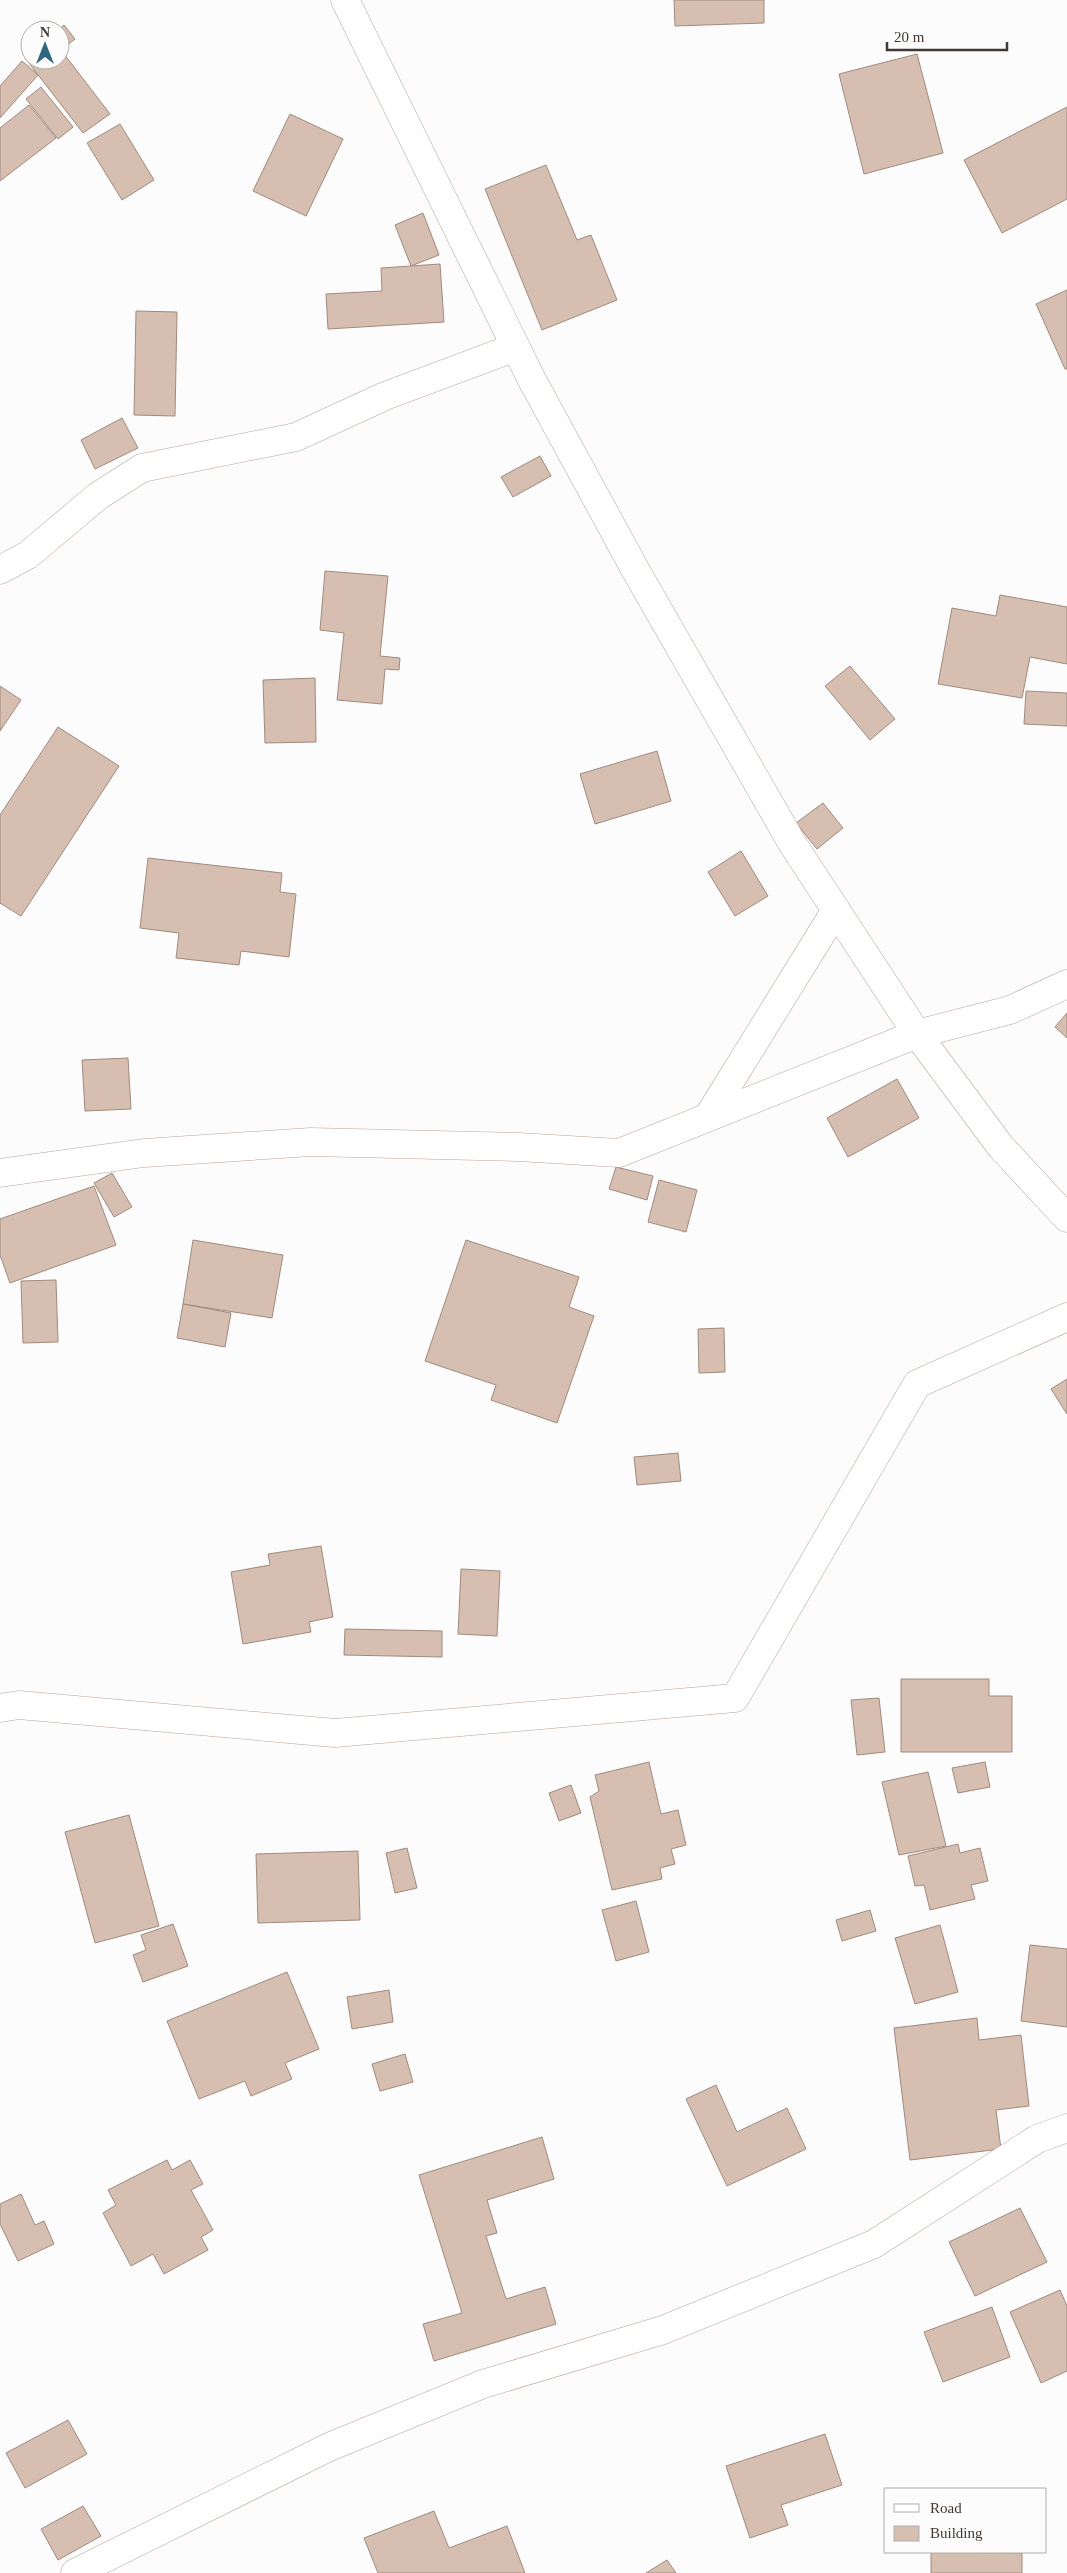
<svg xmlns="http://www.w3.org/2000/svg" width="1067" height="2573" font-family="'Times New Roman',serif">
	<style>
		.building { fill: #d6beb1; stroke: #a08a7e }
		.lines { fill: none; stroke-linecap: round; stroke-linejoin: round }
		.minor-casing { stroke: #bba497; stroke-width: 29 }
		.minor { stroke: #fff; stroke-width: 28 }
	</style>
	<rect width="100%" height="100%" fill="#fcfcfc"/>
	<g class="building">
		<path d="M674,0h90v23l-89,3z"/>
		<path d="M64,25l11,14 -14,11 49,64 -27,19 -58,-75 5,-4v6h30v-30h-2z"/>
		<path d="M917,54l26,99 -79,21 -25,-100z"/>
		<path d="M22,61l16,14 -38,43v-32z"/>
		<path d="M41,87l32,40 -15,12 -32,-40z"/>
		<path d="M29,105l27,33 -56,43v-53z"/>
		<path d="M1067,107v92l-65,34 -38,-73z"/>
		<path d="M290,114l53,25 -37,77 -53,-25z"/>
		<path d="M120,124l34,56 -32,20 -35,-57z"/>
		<path d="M546,165l31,75 14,-5 26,65 -75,30 -57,-141z"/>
		<path d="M423,213l16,42 -28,11 -16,-41z"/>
		<path d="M440,264l4,58 -116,7 -2,-35 56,-3 -1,-23z"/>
		<path d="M1067,290v79h-2l-29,-65z"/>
		<path d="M136,311l41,1 -2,104 -41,-1z"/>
		<path d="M122,418l16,30 -43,21 -14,-29z"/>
		<path d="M540,456l11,20 -38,21 -12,-20z"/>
		<path d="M325,571l63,5 -8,80 20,2 -1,12 -14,-1 -3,35 -45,-4 7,-67 -24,-3z"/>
		<path d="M1000,595l67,12v57l-37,-7 -8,41 -84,-14 14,-76 44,8z"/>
		<path d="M850,666l45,53 -25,21 -45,-54z"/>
		<path d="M315,678l1,64 -51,1 -2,-63z"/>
		<path d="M0,686l21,14 -21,31z"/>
		<path d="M1026,691l41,2v33l-43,-2z"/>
		<path d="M58,727l61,39 -98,150 -21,-13v-88z"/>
		<path d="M657,751l14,50 -76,23 -15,-50z"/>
		<path d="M823,803l20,25 -26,21 -21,-26z"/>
		<path d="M741,851l27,45 -33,20 -27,-44z"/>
		<path d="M148,858l134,15 -2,19 16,2 -7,63 -48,-6 -2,14 -63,-7 3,-25 -39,-5z"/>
		<path d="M1067,1013v25l-12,-11z"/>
		<path d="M128,1058l3,51 -46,2 -3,-51z"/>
		<path d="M897,1079l22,39 -71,39 -21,-39z"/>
		<path d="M616,1167l37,9 -6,24 -38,-11z"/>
		<path d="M112,1173l20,34 -18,10 -20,-34z"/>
		<path d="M659,1180l38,10 -11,42 -38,-10z"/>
		<path d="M94,1186l22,59 -106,38 -10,-28v-36z"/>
		<path d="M193,1240l90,15 -11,63 -89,-14z"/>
		<path d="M466,1240l113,37 -10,30 25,9 -37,107 -66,-23 5,-15 -71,-24z"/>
		<path d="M56,1280l2,62 -35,1 -2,-62z"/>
		<path d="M183,1304l48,9 -6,34 -48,-9z"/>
		<path d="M724,1328l1,44 -26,1 -1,-44z"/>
		<path d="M1067,1379v35l-16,-25z"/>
		<path d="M678,1453l3,28 -44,4 -3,-28z"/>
		<path d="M321,1546l12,71 -24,5 2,10 -68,12 -12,-72 39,-7 -2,-11z"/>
		<path d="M461,1569l39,2 -3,65 -39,-2z"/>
		<path d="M345,1629l97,2v26l-98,-2z"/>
		<path d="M901,1679h88v17h23v56h-111z"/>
		<path d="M879,1698l6,54 -28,3 -6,-55z"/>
		<path d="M649,1762l12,52 17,-4 8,35 -15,4 4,15 -15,4 2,11 -50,11 -22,-93 9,-6 -4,-16z"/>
		<path d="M985,1762l5,25 -32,6 -6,-25z"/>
		<path d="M928,1772l18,74 -47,9 -17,-73z"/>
		<path d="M571,1785l10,28 -22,8 -10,-28z"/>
		<path d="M129,1815l30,111 -64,17 -30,-111z"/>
		<path d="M958,1844l2,9 20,-5 8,33 -17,4 4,14 -45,11 -6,-25 -9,1 -7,-30z"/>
		<path d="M407,1848l10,40 -22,5 -9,-40z"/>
		<path d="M358,1851l2,69 -102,3 -2,-69z"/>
		<path d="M636,1901l13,51 -33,9 -14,-51z"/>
		<path d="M870,1910l6,21 -34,10 -6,-21z"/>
		<path d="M173,1924l15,42 -45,16 -10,-27 13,-5 -5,-15z"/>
		<path d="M940,1925l18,67 -43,12 -20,-66z"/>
		<path d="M1030,1945l37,4v78l-46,-6z"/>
		<path d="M287,1972l32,77 -34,14 7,16 -41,17 -6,-15 -46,18 -32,-78z"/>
		<path d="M389,1990l4,32 -41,7 -5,-32z"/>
		<path d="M977,2018l2,22 42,-5 8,71 -33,4 5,39 -91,11 -16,-132z"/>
		<path d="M405,2054l8,28 -33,9 -8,-27z"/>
		<path d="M716,2085l21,47 50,-24 19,41 -79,37 -41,-87z"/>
		<path d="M542,2137l12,42 -67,21 10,33 -11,3 20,63 39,-12 11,37 -122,37 -11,-37 39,-11 -43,-138z"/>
		<path d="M167,2160l5,10 18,-10 13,24 -12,6 22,40 -12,7 7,13 -44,24 -11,-20 -22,12 -28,-53 13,-8 -8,-15z"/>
		<path d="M21,2194l14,31 9,-4 10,23 -36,17 -18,-37v-20z"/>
		<path d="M1020,2208l27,54 -72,34 -26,-54z"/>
		<path d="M1060,2290l7,16v65l-26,12 -31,-71z"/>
		<path d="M992,2307l18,50 -67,25 -19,-50z"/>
		<path d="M68,2420l19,34 -62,34 -19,-35z"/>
		<path d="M825,2434l17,51 -61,20 7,20 -38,13 -24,-72z"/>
		<path d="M83,2506l18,30 -43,24 -17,-31z"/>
		<path d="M434,2511l15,37 58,-22 18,47h-147l-14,-35z"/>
		<path d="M931,2552l91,1v20h-91z"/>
		<path d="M667,2560l9,13h-30z"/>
	</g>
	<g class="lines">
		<g class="minor-casing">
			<g id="minor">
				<path d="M345,0l187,380 104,191 156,272 125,191 84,113 66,71"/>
				<path d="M0,570l28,-15 70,-59 44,-28 154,-31 89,-41 131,-49"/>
				<path d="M708,1117l128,-207"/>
				<path d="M0,1173l144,-20 167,-11 207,5 101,6 298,-119 93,-24 57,-26"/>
				<path d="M0,1708l19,-3 316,28 400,-35 182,-314 150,-67"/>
				<path d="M75,2573l254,-126 154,-63 180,-54 211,-86 163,-105 30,-11"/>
			</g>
		</g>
		<use href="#minor" class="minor"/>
	</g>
	<rect x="884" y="2488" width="162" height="65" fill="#fcfcfc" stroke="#b1aeab"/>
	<rect x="894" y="2504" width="25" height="8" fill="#ffffff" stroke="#b1aeab"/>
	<text x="930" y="2513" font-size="15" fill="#413832">Road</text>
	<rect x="894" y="2526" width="25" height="15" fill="#d6beb1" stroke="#b1aeab"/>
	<text x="930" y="2538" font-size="15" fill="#413832">Building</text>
	<g transform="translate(45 45)"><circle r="24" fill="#fcfcfc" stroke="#b1aeab"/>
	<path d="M0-4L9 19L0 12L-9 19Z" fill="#2f6781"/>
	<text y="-8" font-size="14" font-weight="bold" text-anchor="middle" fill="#413832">N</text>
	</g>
	<path d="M887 42v8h120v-8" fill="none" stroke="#413832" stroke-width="2.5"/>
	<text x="894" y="42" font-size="15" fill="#413832" stroke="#fcfcfc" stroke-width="4" paint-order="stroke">20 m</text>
</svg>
